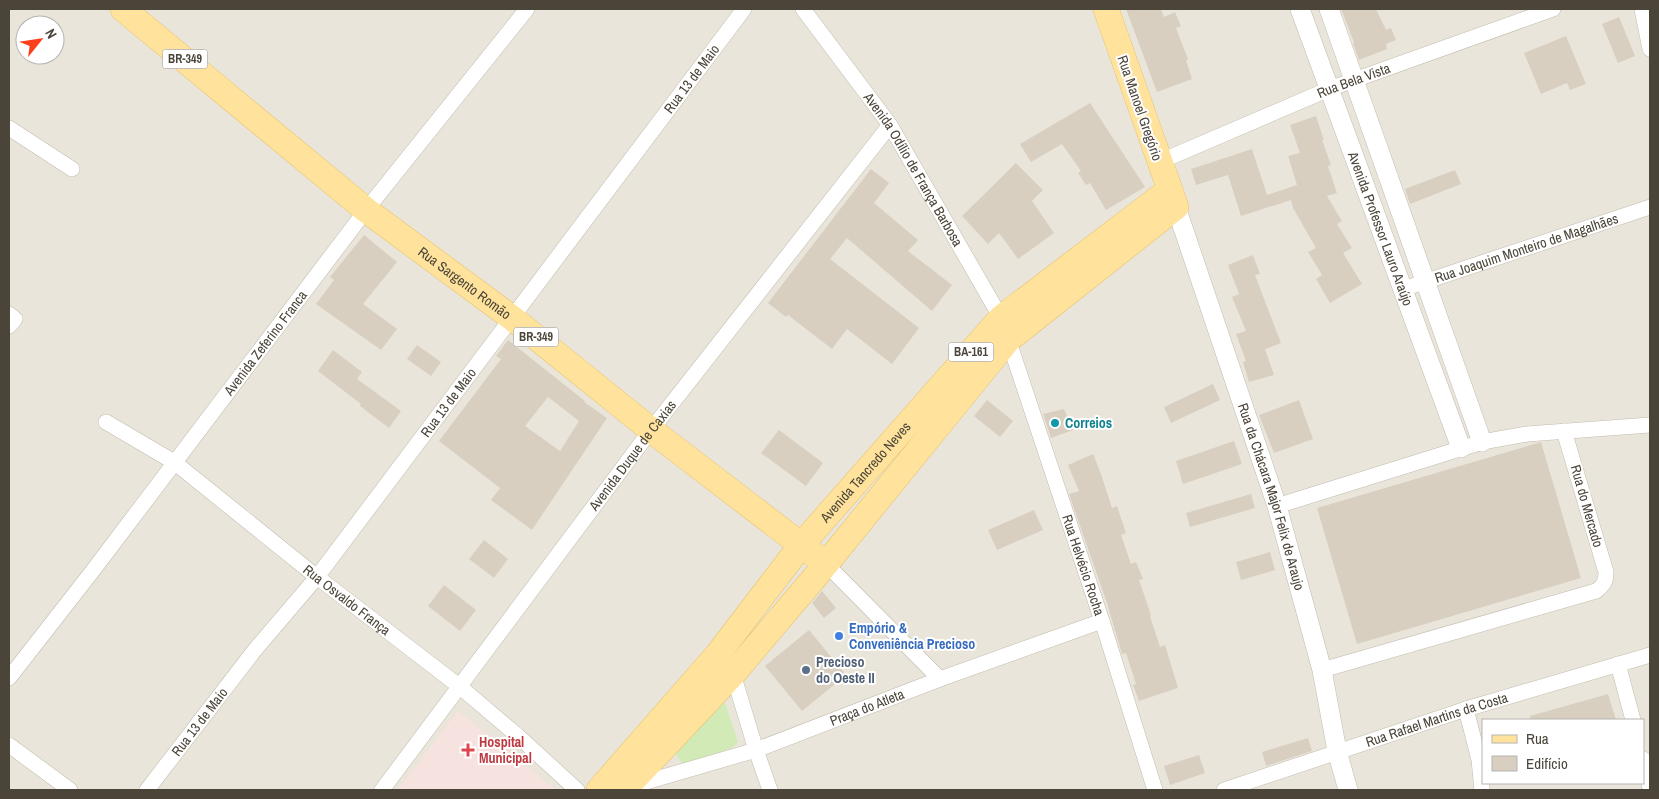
<svg xmlns="http://www.w3.org/2000/svg" width="1659" height="799" font-family="'Archivo Narrow',sans-serif">
	<style>
		.residential { fill: #eae5da; fill-rule: evenodd }
		.medical { fill: #f6e3e0 }
		.green { fill: #d2eab5 }
		.building { fill: #d8cfc1; fill-rule: evenodd }
		.lines { fill: none; stroke-linecap: round; stroke-linejoin: round }
		.minor-casing { stroke: #c2bbae; stroke-width: 16 }
		.tertiary-casing { stroke: #c2bbae; stroke-width: 20 }
		.primary-casing { stroke: #e6c16a; stroke-width: 26 }
		.minor { stroke: #fff; stroke-width: 15 }
		.tertiary { stroke: #fff; stroke-width: 19 }
		.primary { stroke: #ffe39c; stroke-width: 25 }
		.culture-dot { fill: #0f9aa8; stroke: #fff; stroke-width: 2 }
		.shop-dot { fill: #3f7fe0; stroke: #fff; stroke-width: 2 }
		.service-dot { fill: #5c6f8a; stroke: #fff; stroke-width: 2 }
		.health-dot { fill: #e0444e; stroke: #fff; stroke-width: 2 }
		.labels { text-anchor: middle; dominant-baseline: central; stroke-width: 4; stroke-linejoin: round; paint-order: stroke }
		.shield { fill: #fff; stroke: #817c74; stroke-width: 1 }
		.shield-label { font-size: 12px; font-weight: bold; fill: #4b4439 }
		.street-label { font-size: 14px; fill: #4b4439; stroke: #fff }
		.culture-label { font-size: 14px; font-weight: bold; fill: #0d838f; stroke: #fff; text-anchor: start }
		.shop-label { font-size: 14px; font-weight: bold; fill: #366cbe; stroke: #fff; text-anchor: start }
		.service-label { font-size: 14px; font-weight: bold; fill: #4e5e75; stroke: #fff; text-anchor: start }
		.health-label { font-size: 14px; font-weight: bold; fill: #be3a42; stroke: #fff; text-anchor: start }
	</style>
	<rect width="100%" height="100%" fill="#f6f3ec"/>
	<path class="residential" d="M9,9h1641v781h-1641zM25,25h30v30h-30zM1483,720h160v63h-160z"/>
	<path class="medical" d="M458,711l98,79h-158z"/>
	<path class="green" d="M719,703h6l13,39 -5,5 -49,20 -10,-16z"/>
	<g class="building">
		<path d="M1126,9h35l3,8 11,-5 6,14 -5,2 12,31 -2,1 6,19 -35,13z"/>
		<path d="M1341,9h35l10,21 5,-2 5,12 -10,4 1,5 -28,11 -6,-17 1,-1z"/>
		<path d="M1619,17l16,39 -17,7 -16,-39z"/>
		<path d="M1566,36l20,48 -16,6 -3,-7 -26,11 -17,-41z"/>
		<path d="M1090,103l55,84 -39,23 -16,-27 -4,2 -8,-12 3,-2 -19,-27 -31,18 -11,-18z"/>
		<path d="M1316,116l8,24h-2l9,25 -3,1 9,27 -10,3 15,25 -5,3 15,24 -9,5 19,31 -32,19 -14,-24 6,-4 -14,-23 8,-4 -23,-40 -2,-8 -50,16 -13,-41 -32,10 -5,-16 61,-20 15,46 30,-10 -9,-29 12,-3 -10,-28z"/>
		<path d="M1016,163l27,27 -11,11 22,32 -36,26 -19,-26 -11,11 -26,-28z"/>
		<path d="M871,169l18,14 -15,20 44,37 -10,11 44,34 -20,26 -85,-73 -17,21 89,69 -27,36 -45,-35 -15,20 -44,-34 -2,2 -18,-14z"/>
		<path d="M1455,170l6,14 -51,20 -5,-15z"/>
		<path d="M364,235l33,27 -34,42 34,25 -16,21 -65,-46 18,-24 -4,-3z"/>
		<path d="M1253,255l7,19 -5,1 26,68 -16,6 9,26 -25,7 -6,-20 3,-1 -10,-27 10,-3 -14,-34 7,-3 -11,-29z"/>
		<path d="M508,340l77,61 -1,1 23,16 -75,112 -41,-30 9,-12 -61,-47 62,-82 -5,-3zM548,397l31,24 -19,30 -35,-25z"/>
		<path d="M417,345l24,17 -10,14 -24,-17z"/>
		<path d="M333,350l29,22 -5,7 44,32 -12,17 -29,-22 1,-2 -43,-33z"/>
		<path d="M1213,384l7,16 -49,23 -7,-16z"/>
		<path d="M987,400l26,21 -13,16 -26,-21z"/>
		<path d="M1299,400l14,39 -39,14 -15,-38z"/>
		<path d="M1064,409l9,21 -22,8 -8,-24z"/>
		<path d="M779,430l44,33 -17,23 -45,-33z"/>
		<path d="M1234,441l8,23 -59,20 -7,-23z"/>
		<path d="M1541,442l40,136 -224,66 -40,-136z"/>
		<path d="M1093,454l8,20 11,34 5,-2 9,27 -5,2 10,29 5,-2 7,17 -4,1 12,35 -1,1 10,31 5,-2 13,43 -39,13 -6,-16 3,-1 -10,-31 -4,1 -15,-51 -38,-109 10,-3 -11,-26z"/>
		<path d="M1251,494l4,14 -65,19 -4,-14z"/>
		<path d="M1034,510l9,20 -46,20 -9,-20z"/>
		<path d="M484,540l24,19 -14,19 -25,-19z"/>
		<path d="M1270,552l5,18 -34,10 -5,-18z"/>
		<path d="M444,585l32,25 -16,21 -32,-25z"/>
		<path d="M822,591l14,17 -12,10 -12,-15z"/>
		<path d="M809,630l37,45 -44,36 -37,-45z"/>
		<path d="M1608,694l8,26h-86v-4z"/>
		<path d="M1308,738l4,13 -46,15 -4,-14z"/>
		<path d="M1199,755l6,18 -35,12 -6,-19z"/>
	</g>
	<g class="lines">
		<g class="minor-casing">
			<g id="minor">
				<path id="s1" d="M803,9l87,116 111,193 101,303 53,169"/>
				<path d="M1642,9l8,40"/>
				<path d="M9,128l63,41"/>
				<path id="s2" d="M1159,162l170,-73 224,-80"/>
				<path id="s3" d="M1403,289l247,-82"/>
				<path d="M9,314l6,5 -6,7"/>
				<path id="s4" d="M106,422l68,40 143,115 142,109 59,50 59,54"/>
				<path d="M1277,506l205,-64 45,-8 123,-9"/>
				<path d="M826,564l114,115"/>
				<path d="M1618,664l15,56"/>
				<path d="M729,669l4,5 23,76 14,40"/>
				<path d="M1322,670l274,-79c8,-6 10,-10 10,-19l-42,-141"/>
				<path id="s5" d="M9,678l82,-105 275,-363 161,-201"/>
				<path d="M1466,709l13,51 3,30"/>
				<path d="M9,745l61,45"/>
				<path d="M1643,759l7,29"/>
				<path id="s6" d="M632,786l124,-36 184,-71 162,-58"/>
				<path id="s7" d="M147,790l107,-139 63,-74 427,-568"/>
				<path id="s8" d="M382,790l269,-360 239,-305"/>
				<path id="s9" d="M1224,790l242,-81 184,-54"/>
			</g>
		</g>
		<g class="tertiary-casing">
			<g id="tertiary">
				<path id="s10" d="M1300,9l161,439"/>
				<path d="M1329,9l153,433"/>
				<path id="s11" d="M1176,207l101,299 45,164 15,81 11,39"/>
			</g>
		</g>
		<g class="primary-casing">
			<g id="primary">
				<path id="s12" d="M123,9l243,201 146,108 139,112 175,134"/>
				<path id="s13" d="M599,790l119,-136 84,-110 199,-226 167,-127"/>
				<path d="M624,790l109,-116 93,-110 182,-224 168,-133 -70,-198"/>
			</g>
		</g>
		<use href="#minor" class="minor"/>
		<use href="#tertiary" class="tertiary"/>
		<use href="#primary" class="primary"/>
	</g>
	<circle class="culture-dot" cx="1055" cy="423" r="5"/>
	<circle class="shop-dot" cx="839" cy="636" r="5"/>
	<circle class="service-dot" cx="806" cy="670" r="5"/>
	<path class="health-dot" d="M465.5 742.5h5v5h5v5h-5v5h-5v-5h-5v-5h5z"/>
	<g class="labels">
		<g class="shield">
			<rect x="162.5" y="49.5" width="45" height="19" rx="4"/>
			<rect x="513.5" y="327.5" width="45" height="19" rx="4"/>
			<rect x="948.5" y="342.5" width="45" height="19" rx="4"/>
		</g>
		<g class="shield-label">
			<text x="185" y="59">BR-349</text>
			<text x="536" y="337">BR-349</text>
			<text x="971" y="352">BA-161</text>
		</g>
		<g class="street-label">
			<text stroke="none"><textPath href="#s7" startOffset="896">Rua 13 de Maio</textPath></text>
			<text stroke="none"><textPath href="#s2" startOffset="211">Rua Bela Vista</textPath></text>
			<text transform="translate(1140 108) rotate(71)">Rua Manoel Gregório</text>
			<text stroke="none"><textPath href="#s1" startOffset="195">Avenida Odílio de França Barbosa</textPath></text>
			<text stroke="none"><textPath href="#s10" startOffset="234">Avenida Professor Lauro Araújo</textPath></text>
			<text stroke="none"><textPath href="#s3" startOffset="130">Rua Joaquim Monteiro de Magalhães</textPath></text>
			<text stroke="none"><textPath href="#s12" startOffset="438">Rua Sargento Romão</textPath></text>
			<text stroke="none"><textPath href="#s5" startOffset="422">Avenida Zeferino Franca</textPath></text>
			<text stroke="none"><textPath href="#s7" startOffset="491">Rua 13 de Maio</textPath></text>
			<text stroke="none"><textPath href="#s8" startOffset="418">Avenida Duque de Caxias</textPath></text>
			<text stroke="none"><textPath href="#s13" startOffset="415">Avenida Tancredo Neves</textPath></text>
			<text stroke="none"><textPath href="#s11" startOffset="305">Rua da Chácara Major Felix de Araujo</textPath></text>
			<text transform="translate(1587 506) rotate(74)">Rua do Mercado</text>
			<text stroke="none"><textPath href="#s1" startOffset="628">Rua Helvécio Rocha</textPath></text>
			<text stroke="none"><textPath href="#s4" startOffset="300">Rua Osvaldo França</textPath></text>
			<text stroke="none"><textPath href="#s6" startOffset="248">Praça do Atleta</textPath></text>
			<text stroke="none"><textPath href="#s9" startOffset="224">Rua Rafael Martins da Costa</textPath></text>
			<text stroke="none"><textPath href="#s7" startOffset="86">Rua 13 de Maio</textPath></text>
		</g>
		<g class="culture-label">
			<text x="1065" y="423">Correios</text>
		</g>
		<g class="shop-label">
			<text x="849" y="628">Empório &amp;<tspan x="849" dy="16">Conveniência Precioso</tspan></text>
		</g>
		<g class="service-label">
			<text x="816" y="662">Precioso<tspan x="816" dy="16">do Oeste II</tspan></text>
		</g>
		<g class="health-label">
			<text x="479" y="742">Hospital<tspan x="479" dy="16">Municipal</tspan></text>
		</g>
	</g>
	<rect width="1659" height="799" fill="none" stroke="#4b4439" stroke-width="20"/>
	<rect x="1482" y="719" width="162" height="65" fill="#ffffff" stroke="#b7b4b0"/>
	<rect x="1492" y="735" width="25" height="8" fill="#ffe39c" stroke="#b7b4b0"/>
	<text x="1526" y="744" font-size="15" fill="#4b4439">Rua</text>
	<rect x="1492" y="756" width="25" height="15" fill="#d8cfc1" stroke="#b7b4b0"/>
	<text x="1526" y="769" font-size="15" fill="#4b4439">Edifício</text>
	<g transform="translate(40 40) rotate(60)"><circle r="24" fill="#ffffff" stroke="#b7b4b0"/>
	<path d="M0-4L9 19L0 12L-9 19Z" fill="#fc3f1d"/>
	<text y="-8" font-size="14" font-weight="bold" text-anchor="middle" fill="#4b4439">N</text>
	</g>
</svg>
